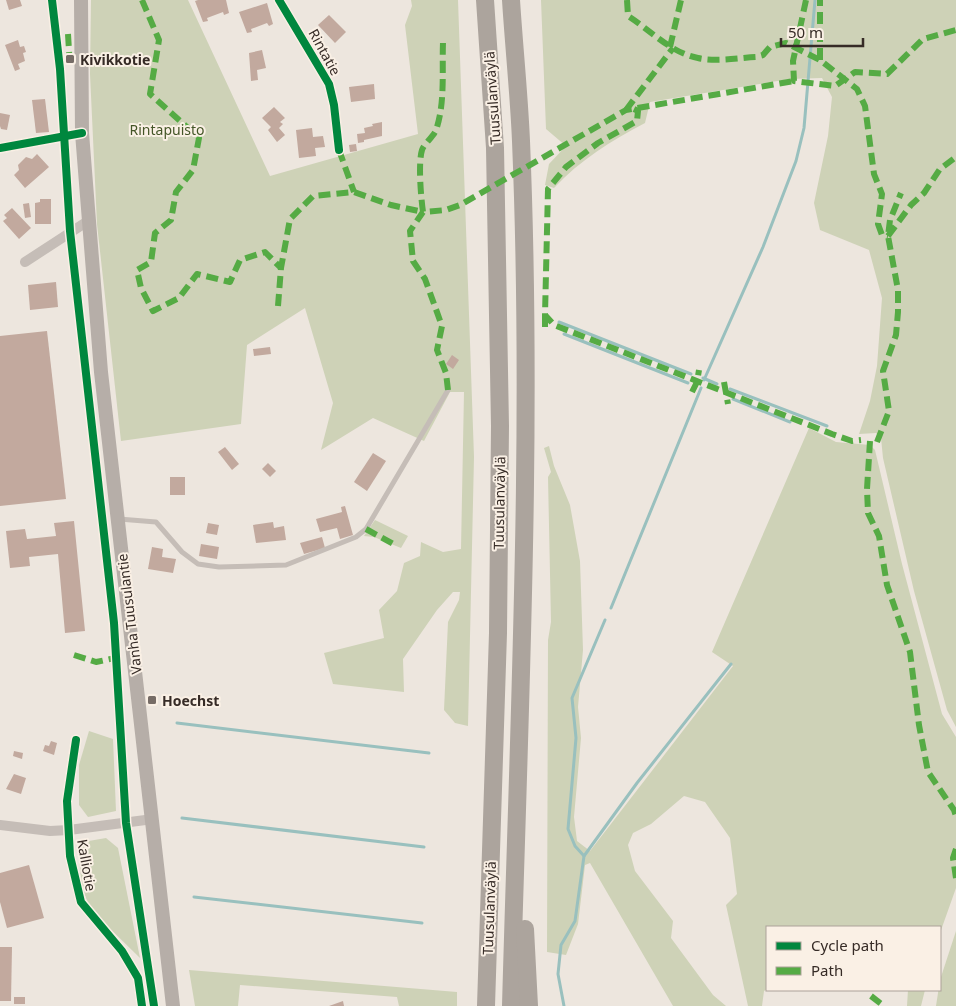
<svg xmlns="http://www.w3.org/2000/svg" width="956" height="1006" font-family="'Noto Sans',sans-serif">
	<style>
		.green { fill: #ced2b7 }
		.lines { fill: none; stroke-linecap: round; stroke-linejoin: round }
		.stream { stroke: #99c0be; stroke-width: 3 }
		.building { fill: #c2a99e }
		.service { stroke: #c5bdb7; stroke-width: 5 }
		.minor { stroke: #c5bdb7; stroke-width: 10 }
		.secondary { stroke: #b6aea8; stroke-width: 14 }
		.motorway { stroke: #aca49d; stroke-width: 18 }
		.quiet { stroke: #55ab44; stroke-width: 6; stroke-dasharray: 12 6; stroke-linecap: butt }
		.cycleway-casing { stroke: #faf0e5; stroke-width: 11 }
		.cycleway { stroke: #00873e; stroke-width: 8 }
		.poi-dot { fill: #766c66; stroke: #faf0e5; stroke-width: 2 }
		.labels { text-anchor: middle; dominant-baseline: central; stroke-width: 4; stroke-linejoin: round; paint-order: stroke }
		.street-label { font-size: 14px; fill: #362b26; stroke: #faf0e5 }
		.poi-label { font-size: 14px; font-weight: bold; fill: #362b26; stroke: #faf0e5; text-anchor: start }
		.park-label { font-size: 14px; fill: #455628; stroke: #faf0e5 }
	</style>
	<rect width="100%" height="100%" fill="#ede6de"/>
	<g class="green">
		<path d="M91,0h97l82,176 148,-42 -13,-109 7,-19 -1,-6h47l16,457 -6,269 -13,-3 -11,-13 4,-88 11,-22 1,-8h-7l-16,18 -34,49 1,33 -71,-8 -9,-31 60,-15 -5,-28 18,-19 7,-28 16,-7 1,-14 22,10 18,-3 3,-157h-14l-26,49 -51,-23 -52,32 12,-47 -28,-95 -58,37 -6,79 -120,17 -24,-217 -7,-150z"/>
		<path d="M541,0h415v727l-9,-17 -33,-119 -31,-133 -2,-20 -5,-5 -17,1 11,-33 7,-35 5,-68 -13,-48 -49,-20 -6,-27 14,-67 4,-39 -10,-19 -32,1 -140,23 -5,21c-34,18 -65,37 -91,65l-9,-3 4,-21 17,-18 -20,-17z"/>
		<path d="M809,428l27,14 34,3 5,5 27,114 40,150 14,23v151l-16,45v-6h-173v62l-3,2 -2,15h-14l-22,-101 11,-11 -7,-56 -25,-36 -21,-6 -33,28 -18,9 -5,12 7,26 38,50 -2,17 42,57 13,11h-53l-83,-143 -5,2 -7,59 -12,31 -19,-3 1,-312 3,-18 -3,-145 3,-5 -7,-24 5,-2 5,20 16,39 10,56 3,89 -5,57 3,31 -7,79 3,24 13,10 143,-185 -21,-14z"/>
		<path d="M375,520l33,16 -7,12 -27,-11 -10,-1z"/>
		<path d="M89,731l24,8 3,72 -28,6 -9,-12v-40z"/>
		<path d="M106,838l12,10 22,110 -49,-48 -9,-22 -4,-39 5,-7z"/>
		<path d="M956,931v75h-20l4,-26z"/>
		<path d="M189,970l268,22v14h-58l-2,-9 -157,-12 -2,21h-43z"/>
		<path d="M908,990h17l-4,16h-14z"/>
	</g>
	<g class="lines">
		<g class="stream">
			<path d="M559,322l132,52"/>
			<path d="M564,334l124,49"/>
			<path d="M703,378l14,6"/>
			<path d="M704,380l59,-133 33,-86 8,-33 11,-128"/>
			<path d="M730,389l97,37"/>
			<path d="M733,399l57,23"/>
			<path d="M611,608l90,-220"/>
			<path d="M177,723l252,30"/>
			<path d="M182,818l242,29"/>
			<path d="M584,856l53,-73 94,-119"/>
			<path d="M194,897l228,26"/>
			<path d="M564,1006l-6,-32 3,-29 14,-24 9,-65 -9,-10 -7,-17 8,-91 -4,-40 33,-78"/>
		</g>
	</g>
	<g class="building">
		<path d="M6,0h14l2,6 -13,4z"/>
		<path d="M198,0h28l3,13 -5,2 -1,-3 -16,6 1,3 -5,1 -8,-21z"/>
		<path d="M267,3l6,21 -4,2 -2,-3 -16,6 1,3 -5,1 -8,-21z"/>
		<path d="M329,15l17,17 -11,11 -17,-18z"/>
		<path d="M18,40l2,7 4,-1 2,6 -3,1 2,8 -7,3 2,5 -5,2 -10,-26z"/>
		<path d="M262,50l4,18 -9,2 1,10 -7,1 -2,-28z"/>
		<path d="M374,84l1,15 -24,3 -2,-15z"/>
		<path d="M45,99l4,33 -13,1 -4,-33z"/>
		<path d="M274,107l11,11 -5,4 3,2 -4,4 6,7 -8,7 -9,-12 3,-3 -9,-9z"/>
		<path d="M0,113l10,2 -3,15 -6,-1 -1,-3z"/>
		<path d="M382,122v14l-18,4v2l-6,1 -1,-9 8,-1 -1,-5 9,-2 -1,-2z"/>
		<path d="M312,128l1,9 10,-1 2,11 -10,1 1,8 -17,2 -3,-28z"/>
		<path d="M356,144l1,7 -7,1 -1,-7z"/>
		<path d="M37,154l12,13 -24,21 -11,-13 5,-5 -1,-5 8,-8 6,2z"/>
		<path d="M40,199h11v25h-16v-21l5,-1z"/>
		<path d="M29,203l2,14 -6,1 -2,-14z"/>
		<path d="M12,208l19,20 -12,11 -16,-18 4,-3 -3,-3z"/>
		<path d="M56,282l2,25 -28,3 -2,-25z"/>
		<path d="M47,331l19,168 -66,7v-170z"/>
		<path d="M270,347l1,7 -17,2 -1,-7z"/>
		<path d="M452,355l7,5 -6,9 -7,-5z"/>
		<path d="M225,447l14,17 -7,6 -14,-18z"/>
		<path d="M373,453l13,8 -19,30 -13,-9z"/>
		<path d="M268,463l8,8 -6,6 -8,-8z"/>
		<rect x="170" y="477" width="15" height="18"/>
		<path d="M345,506l8,29 -13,4 -3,-11 -17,4 -4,-13 26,-7 -1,-5z"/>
		<path d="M74,521l11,110 -20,2 -7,-79 -29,3 1,9 -20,2 -4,-37 19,-2 2,10 29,-3 -2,-13z"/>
		<path d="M273,522l1,6 10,-2 2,14 -30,3 -3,-18z"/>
		<path d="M208,523l11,2 -2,10 -11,-2z"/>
		<path d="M322,537l3,11 -21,6 -4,-11z"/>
		<path d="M201,544l18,3 -2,12 -18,-3z"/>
		<path d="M152,547l11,2 -1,8 14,2 -3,14 -25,-4z"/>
		<path d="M51,741l6,2 -3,12 -11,-4 2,-6 4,1z"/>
		<path d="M14,751l9,2 -1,6 -9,-3z"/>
		<path d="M14,774l12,4 -5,16 -15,-5z"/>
		<path d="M29,865l15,53 -37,10 -7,-26v-29z"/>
		<path d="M0,947h12l-1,54h-11z"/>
		<rect x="14" y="997" width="11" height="7"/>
		<path d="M343,1001l1,5h-15z"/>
	</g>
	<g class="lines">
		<path class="service" d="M119,519l37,3 26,30 16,12 21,3 67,-2 70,-28 10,-8 82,-139"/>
		<g class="minor">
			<path d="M279,0l50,84 5,21 5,45"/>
			<path d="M0,148l82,-15"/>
			<path d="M25,262l63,-41"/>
			<path d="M76,740l-9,61 3,55 11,46 41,49 16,27 4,28"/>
			<path d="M0,825l50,6 19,-1 84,-11"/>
		</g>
		<path class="secondary" d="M81,0l1,133 19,239 72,634"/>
		<g class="motorway">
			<path d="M485,0l10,148 5,278 -2,207 -12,373"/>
			<path d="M511,0c3,47 8,94 10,141 12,289 -2,577 -10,865"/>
			<path d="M525,929l4,77"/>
		</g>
		<g class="quiet">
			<path d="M142,0l17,40 -9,54 49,44 -6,32 -17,22 -5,28 -16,13 -4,29 -14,8 4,18 12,23 26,-13 18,-24 33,8 10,-22 25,-8 16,16"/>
			<path d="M627,0l1,16c22,14 43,37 70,42 18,4 40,0 58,-1l7,-2 7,-8 16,-4 34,17 37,29 8,17 9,68 8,20 -4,30 4,11 6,1"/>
			<path d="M806,0l-13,61 1,20 41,5 20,-14 32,2 36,-35 33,-9"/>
			<path d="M68,34l2,33"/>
			<path d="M670,47l11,-47"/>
			<path d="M820,60v-60"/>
			<path d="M634,109l4,2 -1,10 -39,22 -32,24 -18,22 -3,126 9,10 278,109 20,7 9,-1"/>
			<path d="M626,110l47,-62"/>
			<path d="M339,150l15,42"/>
			<path d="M888,236l23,-31 13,-12 16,-24 16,-12"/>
			<path d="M278,306l3,-38 9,-49 23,-23 41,-4 37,13 32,7c-2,-14 -5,-49 -1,-62 3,-8 13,-14 15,-23 8,-26 5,-57 6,-85"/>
			<path d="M545,315v16"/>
			<path d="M724,382l4,22"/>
			<path d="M448,390l-2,-17 -9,-23 5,-24 -17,-47 -12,-18 -3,-30 13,-19 23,-2 14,-5 166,-95 168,-29"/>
			<path d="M692,392l5,-10 2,-12"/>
			<path d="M870,441l-3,48 1,24 11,23 8,49 23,67 9,73 9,47 26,38 2,6"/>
			<path d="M877,442l12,-31 -6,-40 13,-36 2,-23v-22l-10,-54 2,-16 11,-27"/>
			<path d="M366,529l31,17"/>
			<path d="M74,655l22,7 19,-4"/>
			<path d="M956,849l-3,9 3,20"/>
			<path d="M871,996l13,10"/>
		</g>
		<g class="cycleway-casing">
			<g id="cycleway">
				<path d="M52,0l8,69 10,162 44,392 12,200 28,183"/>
				<path d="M279,0l50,84 5,21 5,45"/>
				<path d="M0,148l82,-15"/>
				<path d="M76,740l-9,61 3,55 11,46 41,49 16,27 4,28"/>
			</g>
		</g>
		<use href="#cycleway" class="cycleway"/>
	</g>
	<g class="poi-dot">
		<rect x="65" y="54" width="10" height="10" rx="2.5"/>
		<rect x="147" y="695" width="10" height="10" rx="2.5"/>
	</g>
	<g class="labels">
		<g class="street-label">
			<text transform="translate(325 52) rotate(61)">Rintatie</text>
			<text transform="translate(492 98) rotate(-94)">Tuusulanväylä</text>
			<text transform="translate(499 503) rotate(-89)">Tuusulanväylä</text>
			<text transform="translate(129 614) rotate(-97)">Vanha Tuusulantie</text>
			<text transform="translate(87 865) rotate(80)">Kalliotie</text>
			<text transform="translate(489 908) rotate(-88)">Tuusulanväylä</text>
		</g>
		<g class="poi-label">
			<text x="80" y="59">Kivikkotie</text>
			<text x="162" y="700">Hoechst</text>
		</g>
		<g class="park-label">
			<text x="167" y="129">Rintapuisto</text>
		</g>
	</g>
	<rect x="766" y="926" width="175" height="65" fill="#faf0e5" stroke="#aca199"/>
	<rect x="776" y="942" width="25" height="8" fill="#00873e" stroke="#aca199"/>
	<text x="811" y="951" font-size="15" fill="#362b26">Cycle path</text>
	<rect x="776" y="967" width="25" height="8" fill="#55ab44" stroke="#aca199"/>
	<text x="811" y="976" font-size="15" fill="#362b26">Path</text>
	<path d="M781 38v8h82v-8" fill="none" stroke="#362b26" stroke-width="2.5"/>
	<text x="788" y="38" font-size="15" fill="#362b26" stroke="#faf0e5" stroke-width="4" paint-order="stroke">50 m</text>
</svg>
